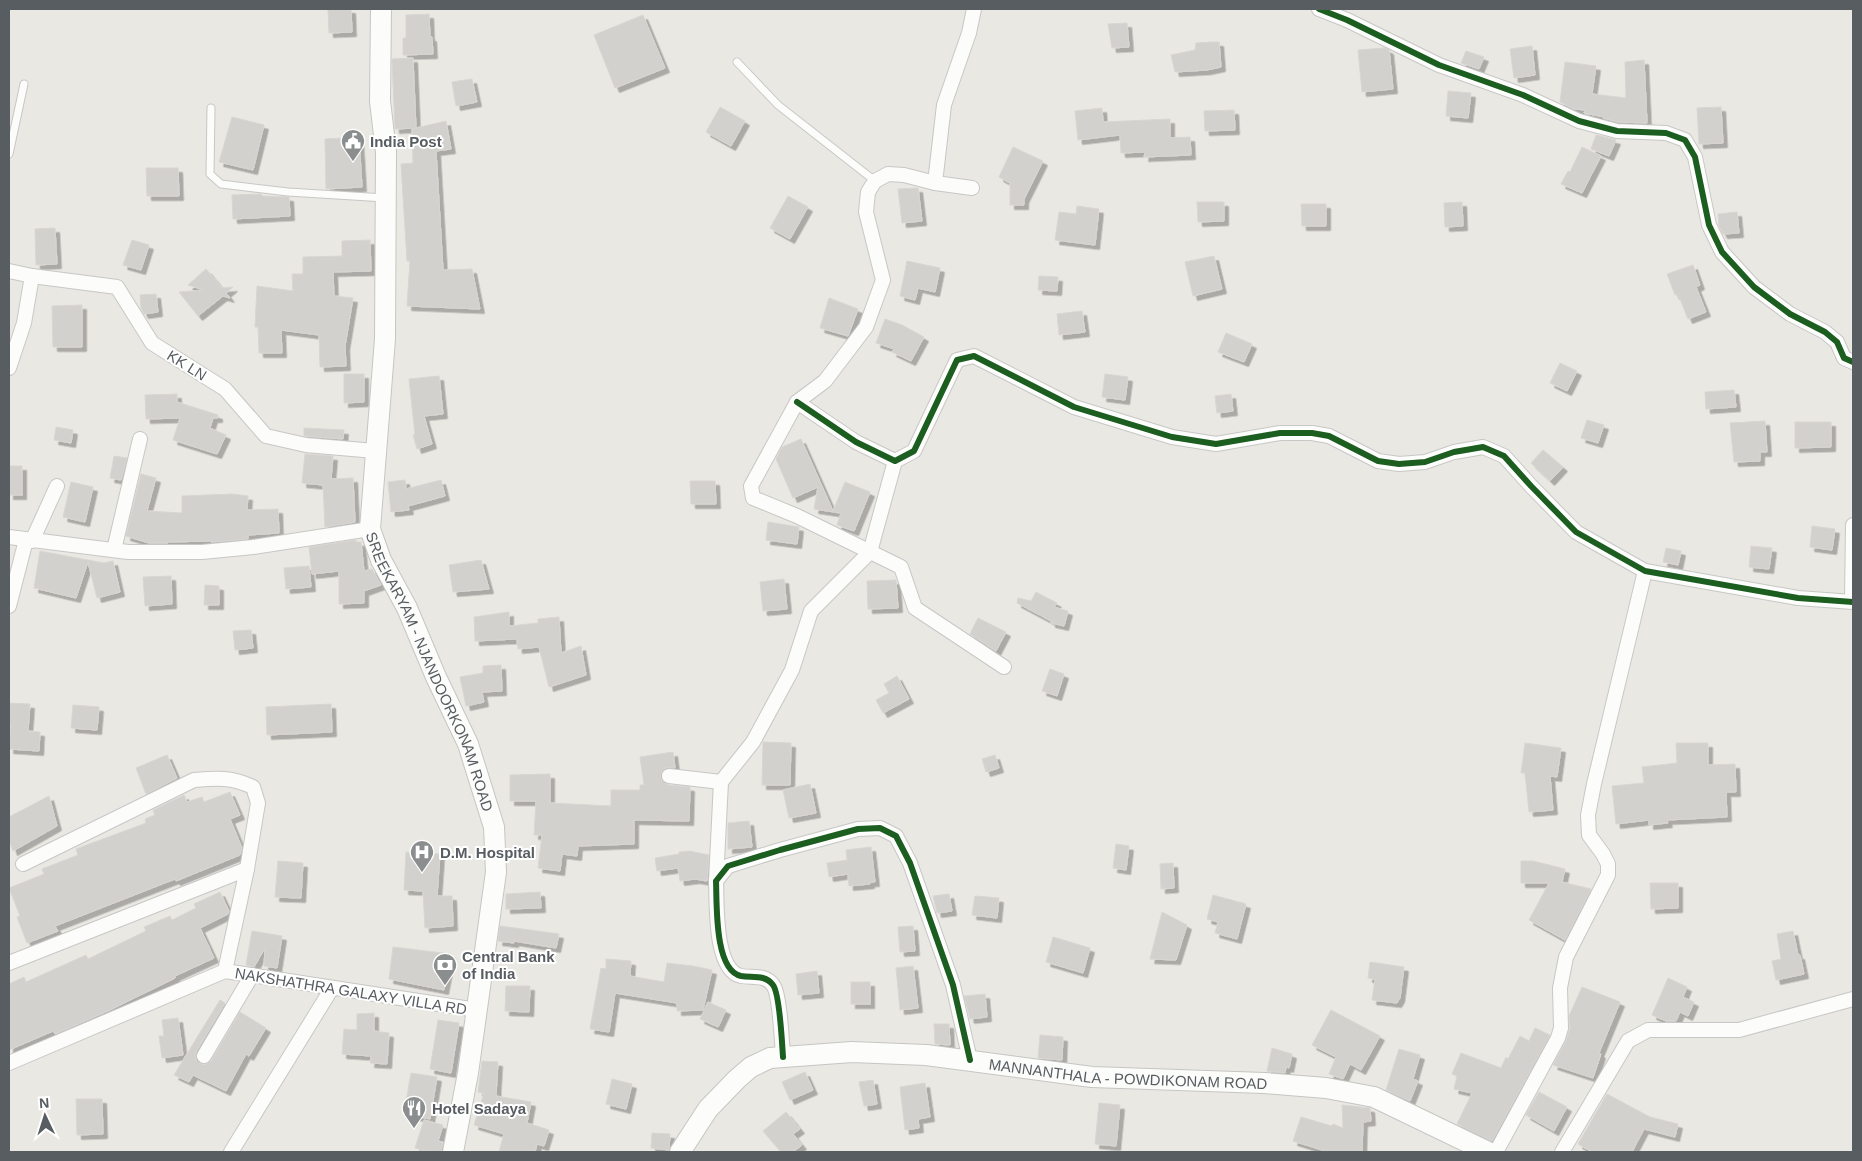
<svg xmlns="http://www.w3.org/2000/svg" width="1862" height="1161" font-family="Arial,sans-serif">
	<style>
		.building { fill: #d2d1cd; stroke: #d9d6d2; filter: url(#shadow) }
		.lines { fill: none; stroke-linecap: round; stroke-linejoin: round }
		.lane-casing { stroke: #c7c7c7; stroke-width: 9 }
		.street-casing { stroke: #c7c7c7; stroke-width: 16 }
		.secondary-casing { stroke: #c5c6c4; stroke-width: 22 }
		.lane { stroke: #fcfcfb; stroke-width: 7 }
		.street { stroke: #fcfcfb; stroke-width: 14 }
		.secondary { stroke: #fcfcfb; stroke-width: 20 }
		.cycleway-casing { stroke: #fff; stroke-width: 9 }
		.cycleway { stroke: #1b5e20; stroke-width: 6 }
		.labels { text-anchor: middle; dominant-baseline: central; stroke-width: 4; stroke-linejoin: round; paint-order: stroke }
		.poi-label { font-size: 15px; font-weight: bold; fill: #585d62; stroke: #fff; text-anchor: start }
		.street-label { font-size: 15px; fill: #585d62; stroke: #fff }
	</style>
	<defs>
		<filter id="shadow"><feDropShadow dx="4.5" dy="4.5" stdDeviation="0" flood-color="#0004"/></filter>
	</defs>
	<rect width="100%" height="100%" fill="#eae8e2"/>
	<g class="building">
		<path d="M328,9h23l1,23 -23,1z"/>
		<path d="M429,14l1,23h2l1,17 -30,1v-17h3v-23z"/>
		<path d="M643,15l22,53 -50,20 -21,-53z"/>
		<path d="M1127,23l2,24 -17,1 -4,-24z"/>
		<path d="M1211,42h8l2,25 -14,3 -32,2 -4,-17 24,-5 1,-7z"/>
		<path d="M1532,46l3,29 -21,3 -4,-29z"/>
		<path d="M1384,48l5,2 4,39 -31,3 -4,-42z"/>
		<path d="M1466,51l18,6 -5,12 -18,-6z"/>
		<path d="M413,58l3,70 -21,1 -3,-70z"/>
		<path d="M1644,60l3,63 -29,-1 -15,-4 1,-1 -20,-4 1,-3 -11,-1 -14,-7 5,-40 31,4 -4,28 34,4 -1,-36z"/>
		<path d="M472,79l5,23 -21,4 -4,-24z"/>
		<path d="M1448,91l23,2 -3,25 -22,-2z"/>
		<path d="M720,107l25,14 -14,25 -25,-14z"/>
		<path d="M1721,107l2,36 -24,1 -2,-36z"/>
		<path d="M1102,108l1,14 67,-3v19l20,-1 1,18 -47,2 1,-5 -24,1 -1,-18 -42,5 -3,-29z"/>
		<path d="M1234,110l1,20 -30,1 -1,-20z"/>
		<path d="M232,117l32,8 -11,45 -34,-8z"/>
		<path d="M446,121l5,28 -15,2 7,119 29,-1 8,40 -73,-3 3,-45h-3l-6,-97 12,-1 -1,-34z"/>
		<path d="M1596,135l20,5 -7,16 -18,-7z"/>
		<path d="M359,137l3,50 -36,2 -1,-50z"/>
		<path d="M1013,147l30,14 -19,38v6h-14v-22l-11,-6z"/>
		<path d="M1582,147l19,9 -19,37 -21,-9 7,-13 2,1z"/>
		<path d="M146,168h32l1,28h-32z"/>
		<path d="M918,188l4,33 -20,2 -4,-34z"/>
		<path d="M261,194l1,2 27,1 1,19 -57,3 -1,-24z"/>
		<path d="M788,196l20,11 -18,32 -20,-11z"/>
		<path d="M1197,202h27v19l-26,1z"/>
		<path d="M1462,202l1,24 -18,1 -1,-24z"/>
		<path d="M1301,204h25v22h-24z"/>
		<path d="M1077,206l22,3 -4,36 -40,-5 4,-28 17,2z"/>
		<path d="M1737,212l2,21 -16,1 -4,-8 -1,-12z"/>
		<path d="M55,228l2,36 -21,1 -1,-36z"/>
		<path d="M132,240l17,5 -8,25 -18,-5z"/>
		<path d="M370,240l1,31 -38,1 1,24 19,2 -8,48 1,20 -26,1 -1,-32 -38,-5 1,23h-23l-1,-26h-3l2,-41 36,5 -1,-17h11v-17l39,-1v-15z"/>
		<path d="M1214,256l8,33 -29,7 -8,-34z"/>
		<path d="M907,261l33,7 -5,24 -17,-4 -3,12 -15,-4z"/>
		<path d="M1693,265l7,20 -4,2 10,25 -18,7 -10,-25 -3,1 -8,-21z"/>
		<path d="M206,269l16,19 11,-1 -7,6 4,5 -7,-2 -25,20 -19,-24 25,-2 -16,-5z"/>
		<path d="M1039,276l19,1 -1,14 -19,-1z"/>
		<path d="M156,294l2,18 -14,2 -3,-6 -1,-13z"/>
		<path d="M829,298l29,11 -10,27 -28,-8z"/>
		<path d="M82,305v42h-29l-1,-41z"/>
		<path d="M1082,311l3,21 -26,3 -2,-21z"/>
		<path d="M885,319l17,6 22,12 -13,24 -19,-9 2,-3 -18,-6z"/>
		<path d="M1226,333l26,11 -8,18 -26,-10z"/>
		<path d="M1560,363l17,8 -10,20 -17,-8z"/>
		<path d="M344,374h20v28l-20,1z"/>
		<path d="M1105,374l23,3 -3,23 -23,-3z"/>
		<path d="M439,376l4,38 -19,2 8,28 -15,5 -4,-14h2l-6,-56z"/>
		<path d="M1734,390l2,17 -30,2 -1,-17z"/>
		<path d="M177,394v8l41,13v3h-5l-3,10 16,7 -9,19 -44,-14 7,-22 -34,1 -1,-24z"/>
		<path d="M1231,394l2,17 -16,2 -2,-17z"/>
		<path d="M1587,420l17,5 -6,18 -17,-5z"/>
		<path d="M1765,421l2,31h-7v9l-26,1 -4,-39z"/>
		<path d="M1795,422h36v25l-36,1z"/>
		<path d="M56,427l17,3 -2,13 -17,-3z"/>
		<path d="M304,428l40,2 -1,9 -39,-3z"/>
		<path d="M801,439l32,72 12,-29 25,10 -16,39 -17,-6 4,-12 -27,-4 4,-22 -25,11 -17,-39 6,-12z"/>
		<path d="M1543,450l20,17 -13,14 -19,-18z"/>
		<path d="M305,454l28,2 -2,23 22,-1 2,44 -30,5 -2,-42 -21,-2z"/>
		<path d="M114,456l13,2 -6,22 -11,-2z"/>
		<rect x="9" y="466" width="13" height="29"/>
		<path d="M141,474l15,4 -9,33 35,2v-17l50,-2 16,2 -1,14 31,-1 1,24 -31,2v4l-37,3v-1l-43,1v1h-19l-23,-7z"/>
		<path d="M405,480l1,9 35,-9 4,16 -37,10 1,4 -18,2 -3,-30z"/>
		<path d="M690,481h25l1,23h-25z"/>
		<path d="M71,482l22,5 -8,35 -22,-5z"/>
		<path d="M768,522l31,5 -2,17 -31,-4z"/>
		<path d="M1812,526l23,3 -3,21 -22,-3z"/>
		<path d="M356,540v2h5l3,29 8,-2 9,16 -17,6v12l-25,1v-33l-27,3 -3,-27z"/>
		<path d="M1751,546l21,2 -3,21 -20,-2z"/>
		<path d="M1666,548l15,3 -3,14 -15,-3z"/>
		<path d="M40,551l64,12 9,-2 7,31 -23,6 -9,-36 -12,36 -42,-10z"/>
		<path d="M481,560l8,29 -36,3 -4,-27z"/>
		<path d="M309,566l2,21 -25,2 -2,-21z"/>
		<path d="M171,576l1,28 -27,2 -2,-29z"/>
		<path d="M784,579l3,30 -24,2 -3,-29z"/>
		<path d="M896,580l2,28 -30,1 -1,-28z"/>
		<path d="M205,585l14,1v19h-15z"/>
		<path d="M1036,592l21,11 -3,4 14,4 -4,15 -13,-3v-2l-34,-18 1,-5 13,3z"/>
		<path d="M509,612v14l29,-3v-4l21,-2 2,36 20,-7 5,29 -37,12 -10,-40 -21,2 -1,-10 -42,2 -1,-24z"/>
		<path d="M978,618l28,14 -10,19 -26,-17z"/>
		<path d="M251,630l2,18 -18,2 -2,-19z"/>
		<path d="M501,665l1,26 -20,1 2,10 -18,4 -6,-29 23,-4v-7z"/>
		<path d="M1050,669l14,5 -7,22 -15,-5z"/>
		<path d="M897,676l12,23 -26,14 -7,-13 13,-7 -5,-9z"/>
		<path d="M9,703l21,1 -2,27 12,1 -1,19 -30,-2 2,-25h-2z"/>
		<path d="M331,704l1,28 -65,3 -1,-28z"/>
		<path d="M73,705l26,2 -2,23 -26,-2z"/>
		<path d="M763,742l28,1 -1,42h-28z"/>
		<path d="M1525,743l36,5 -4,29 -7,-1 3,34 -24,2 -4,-39h-4z"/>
		<path d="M1676,743h32v22l27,-1 1,28h-10l1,25 -60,3 1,3 -19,2v-5l-33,4 -4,-38 32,-3 -2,-16 35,-4z"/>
		<path d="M673,752l2,16h-10l-5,7 1,4 7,6 22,2 -1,34 -55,-1v24l-56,2 -1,10 -15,-2 -2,17 -22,-3 4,-33h-8l2,-34h-26v-26l40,-1v29l61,3v-16h29v-5h4l-4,-28z"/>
		<path d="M167,755l10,23 -31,16 -10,-26z"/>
		<path d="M995,755l4,13 -13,4 -4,-13z"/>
		<path d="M810,784l6,29 -27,5 -6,-28z"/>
		<path d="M230,792l10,23 -10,4 12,29 -2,7 -64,26 -1,-2 -120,47 3,5 -31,12 -10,-26 3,-1 -11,-28 35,-14 -2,-5 36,-14 -2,-6 70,-26 -1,-4 10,-4 -2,-5 31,-15 3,7 15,-5 2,5z"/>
		<path d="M49,796l8,30 -44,25 -4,-12v-22z"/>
		<path d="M749,821l3,26 -24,2v-26z"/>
		<path d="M1116,844l13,2 -3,24 -13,-2z"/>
		<path d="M871,847l4,35h-5v2l-21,2 -1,-12 -19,3 -2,-14 20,-3 -1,-10z"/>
		<path d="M689,851l20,4 -2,26 -12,-2 -15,2 -2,-13 -21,3 -2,-13 24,-4v-2z"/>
		<path d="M406,852l34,2 -3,42h15l1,30 -28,2 -2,-37 -19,-1z"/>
		<path d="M278,861l25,2 -2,35 -26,-1z"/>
		<path d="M1521,861h12l32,8 -3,13 29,7 -26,51 -36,-20 20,-37h-28z"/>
		<path d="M1173,863l1,25 -13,1 -1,-25z"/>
		<path d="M1650,883h28v25l-27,1z"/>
		<path d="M220,892l9,19 -1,3 -28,14 14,30 -39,18v2l-65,32 -55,24 -2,-3 -44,19v-66l15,-7 2,5 60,-27 2,4 58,-28 -2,-4 26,-11 2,4 24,-12 -2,-4z"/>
		<path d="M540,892l1,16 -35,1v-15z"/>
		<path d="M949,894l3,17 -15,2 -4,-17z"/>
		<path d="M1213,895l33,9 -9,35 -22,-6 3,-11 -11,-3z"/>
		<path d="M975,896l24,2 -2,20 -25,-3z"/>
		<path d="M1162,912l25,13 -11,35 -26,-1z"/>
		<path d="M500,926l59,8 -3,14 -42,-7v2l-16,-2z"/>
		<path d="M913,926l2,25 -15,1 -2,-25z"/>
		<path d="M252,931l30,5 -5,32 -13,-2 1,-18 -11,19 -8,-2z"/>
		<path d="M1793,931l5,24h2l4,19 -28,6 -4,-19 9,-2 -4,-25z"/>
		<path d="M1053,937l37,11 -7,25 -37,-11z"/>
		<path d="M393,947l58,7 -7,36 -55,-11z"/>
		<path d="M606,959l25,2 -1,15 34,6 3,-19 26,3 19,4 -9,40 -26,1v-8l-62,-10 -6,39 -19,-3 11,-61 5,1z"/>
		<path d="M1370,962l34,5 -4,31 -3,5 -25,-3 3,-21 -7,-1z"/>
		<path d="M913,966l5,42 -18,2 -4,-42z"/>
		<path d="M817,971l2,22 -21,2 -2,-21z"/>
		<path d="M1668,978l19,9 -4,10 11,5 -6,14 -8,-4 -4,9h-10l-14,-6z"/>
		<rect x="851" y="982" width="19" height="22"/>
		<path d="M506,986h24l-1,26 -24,-1z"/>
		<path d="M1582,987l38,15 -21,51 2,1 -8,24 -40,-13 13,-24 4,-13 -1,-12z"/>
		<path d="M985,994l2,23 -17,2 -6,-23z"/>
		<path d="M220,1000l5,3 -29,49v8l3,3 5,2 7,-4 29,-49 26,16 -17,28 -3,-2 -20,37 -33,-16 -4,7 -15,-7z"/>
		<path d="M708,1002l18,8 -8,17 -18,-8z"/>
		<path d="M1331,1010l49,26 -19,34 -11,-6 -7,15 -14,-5 7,-17 -24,-12z"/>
		<path d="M374,1013v18l15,2 -2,31 -17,-1 1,-7 -29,-2 2,-25 13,1v-16z"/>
		<path d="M178,1018l5,37 -21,3 -3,-22h5l-2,-16z"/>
		<path d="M438,1020l21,3 -8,50 -21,-4z"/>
		<path d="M934,1024h15l1,21 -15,-1z"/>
		<path d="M1535,1028l15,7 -58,106 -35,-17 15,-31 -18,-4 3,-13 -5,-2 9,-21 40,15 5,-11 2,2 12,-23 9,5z"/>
		<path d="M1040,1035l23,2 -1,23 -24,-2z"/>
		<path d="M1272,1048l20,6 -3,14 -3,-1 -1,6 -18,-2z"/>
		<path d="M1399,1049l21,6 -7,24 5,2 -8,20 -24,-11z"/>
		<path d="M482,1061l16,1 -2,34 35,6 -4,21 22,7 -5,16 -7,-2 -2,8h-36l5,-18 -30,-9 10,-32 -6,-1z"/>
		<path d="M805,1072l8,18 -23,10 -8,-18z"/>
		<path d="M411,1073l26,4 -7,42 -26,-5z"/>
		<path d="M612,1079l20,5 -6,25 -20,-5z"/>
		<path d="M873,1080l4,24 -13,2 -5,-24z"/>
		<path d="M925,1083l5,34 -12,2 1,9 -14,2 -5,-43z"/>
		<path d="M1539,1092l28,15 -13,24 -28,-16z"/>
		<path d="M1607,1094l43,23 28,7 -3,13 -31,-8 -12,23h-40l-14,-8z"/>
		<path d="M76,1099h26l1,35 -26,1z"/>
		<path d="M1099,1103l21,2 -4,41 -21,-2z"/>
		<path d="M1342,1105l28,3 1,13 -8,1 -1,30h-41l1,-2 -29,-9 8,-24 31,9 1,-2 10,4z"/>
		<path d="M786,1112l14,17 -7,5 9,11 -9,7h-12l-18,-21z"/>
		<path d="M424,1120l19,5 -5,16 5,1 -2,10h-13l-13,-4z"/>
		<path d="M652,1133l18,1 -1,16 -18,-2z"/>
	</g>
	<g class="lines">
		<g class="lane-casing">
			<g id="lane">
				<path d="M737,62l41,43 97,76"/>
				<path d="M211,108l-1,66 11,10 67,8 97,6"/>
				<path d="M9,154l15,-70"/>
			</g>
		</g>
		<g class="street-casing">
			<g id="street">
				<path d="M1319,9l28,11 92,45 84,30 56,26 38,10 49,2 19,7 10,17 14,68 13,27 32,35 36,27 35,18 12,10 7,16 9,4"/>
				<path d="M935,183l9,-78 25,-72 5,-24"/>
				<path d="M972,188l-37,-5 -31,-8 -16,-1 -13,7 -7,11 -2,20 17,68 -17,47 -41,54 -28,21 -46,84 2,12 44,18 104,51 14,41 89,59"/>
				<path d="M9,271l23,5 85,11 35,56 73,46 41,47 40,9 69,6"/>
				<path d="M9,368l15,-45 8,-47"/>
				<path d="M797,402l59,40 39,19 19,-10 43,-91 17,-4 100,51 98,30 44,7 64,-11h32l17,3 49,25 21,3 26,-2 29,-10 29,-5 21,9 27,30 45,46 69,39 153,27 55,4"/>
				<path d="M9,537l119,15h74l51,-5 117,-18"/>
				<path d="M32,541l25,-55"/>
				<path d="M114,550l26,-111"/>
				<path d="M1852,601l1,-76"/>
				<path d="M9,606l17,-66"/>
				<path d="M669,776l52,6"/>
				<path d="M23,864l171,-84c24,-2 37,-3 59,7l5,16 -11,66"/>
				<path d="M716,881l5,-99 32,-40 39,-72 19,-59 59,-59 25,-91"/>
				<path d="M9,963l238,-94 -22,102"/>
				<path d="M204,1056l48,-81"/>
				<path d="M783,1057c-1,-13 -3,-63 -10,-72 -8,-11 -21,-7 -32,-9 -27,-6 -24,-73 -25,-95l12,-15 52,-16 78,-21 22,-1 16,8 14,27 43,122 17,75"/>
				<path d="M9,1063l216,-92 252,39"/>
				<path d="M231,1152l101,-164"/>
				<path d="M1496,1152l62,-114 3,-10 -1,-40 6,-31 42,-82v-11l-5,-10 -14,-19 -1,-20 6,-31 51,-213"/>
				<path d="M1562,1152l66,-111 20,-11h91l114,-31"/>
			</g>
		</g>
		<g class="secondary-casing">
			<g id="secondary">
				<path id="s1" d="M381,9l-1,92 6,51 -1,187 -15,190 11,31 26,48 29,69 32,67 26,83 2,45 -28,201 -15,79"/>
				<path id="s2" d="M680,1152l28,-43 29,-30 14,-12 19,-9 82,-6 74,3 166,22 172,6 62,5 48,9 114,55"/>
			</g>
		</g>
		<use href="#lane" class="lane"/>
		<use href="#street" class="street"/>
		<use href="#secondary" class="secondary"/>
		<g class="cycleway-casing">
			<g id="cycleway">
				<path d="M1319,9l28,11 92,45 84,30 56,26 38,10 49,2 19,7 10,17 14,68 13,27 32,35 36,27 35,18 12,10 7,16 9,4"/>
				<path d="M797,402l59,40 39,19 19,-10 43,-91 17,-4 100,51 98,30 44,7 64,-11h32l17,3 49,25 21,3 26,-2 29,-10 29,-5 21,9 27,30 45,46 69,39 153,27 55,4"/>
				<path d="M783,1057c-1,-13 -3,-63 -10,-72 -8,-11 -21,-7 -32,-9 -27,-6 -24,-73 -25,-95l12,-15 52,-16 78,-21 22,-1 16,8 14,27 43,122 17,75"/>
			</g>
		</g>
		<use href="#cycleway" class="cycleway"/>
	</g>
	<defs>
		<g id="civic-pin" transform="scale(1.25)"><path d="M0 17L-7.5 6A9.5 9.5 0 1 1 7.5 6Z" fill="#8b8e8f" stroke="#fff"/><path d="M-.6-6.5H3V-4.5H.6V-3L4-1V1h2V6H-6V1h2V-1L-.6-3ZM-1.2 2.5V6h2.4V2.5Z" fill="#fff"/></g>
		<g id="hospital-pin" transform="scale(1.25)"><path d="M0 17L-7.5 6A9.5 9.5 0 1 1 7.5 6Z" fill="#8b8e8f" stroke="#fff"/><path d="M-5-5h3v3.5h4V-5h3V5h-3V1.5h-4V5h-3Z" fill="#fff"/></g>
		<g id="bank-pin" transform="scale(1.25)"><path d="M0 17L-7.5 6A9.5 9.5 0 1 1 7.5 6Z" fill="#8b8e8f" stroke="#fff"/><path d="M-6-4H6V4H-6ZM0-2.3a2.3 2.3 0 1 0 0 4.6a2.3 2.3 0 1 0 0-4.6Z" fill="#fff"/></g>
		<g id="restaurant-pin" transform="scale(1.25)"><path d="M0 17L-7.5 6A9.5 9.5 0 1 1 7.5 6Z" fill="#8b8e8f" stroke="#fff"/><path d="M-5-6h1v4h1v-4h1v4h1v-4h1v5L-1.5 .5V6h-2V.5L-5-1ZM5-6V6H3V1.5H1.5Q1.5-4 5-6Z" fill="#fff"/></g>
	</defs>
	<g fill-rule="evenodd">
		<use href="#civic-pin" x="353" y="141"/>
		<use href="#hospital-pin" x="422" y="852"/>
		<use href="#bank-pin" x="445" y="965"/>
		<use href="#restaurant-pin" x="414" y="1108"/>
	</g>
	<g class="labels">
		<g class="poi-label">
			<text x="370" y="141">India Post</text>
			<text x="440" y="852">D.M. Hospital</text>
			<text x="462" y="956">Central Bank<tspan x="462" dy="17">of India</tspan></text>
			<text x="432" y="1108">Hotel Sadaya</text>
		</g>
		<g class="street-label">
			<text transform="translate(187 365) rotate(32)">KK LN</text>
			<text stroke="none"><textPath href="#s1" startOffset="676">SREEKARYAM - NJANDOORKONAM ROAD</textPath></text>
			<text transform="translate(351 991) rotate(9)">NAKSHATHRA GALAXY VILLA RD</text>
			<text stroke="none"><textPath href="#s2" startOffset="492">MANNANTHALA - POWDIKONAM ROAD</textPath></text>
		</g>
	</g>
	<rect width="1862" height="1161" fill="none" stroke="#585d62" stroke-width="20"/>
	<g transform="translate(45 1116) rotate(356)" stroke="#ffffff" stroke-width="4" paint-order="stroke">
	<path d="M0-4L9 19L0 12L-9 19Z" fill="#585d62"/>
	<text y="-8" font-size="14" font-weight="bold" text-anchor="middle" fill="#585d62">N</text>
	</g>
</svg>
